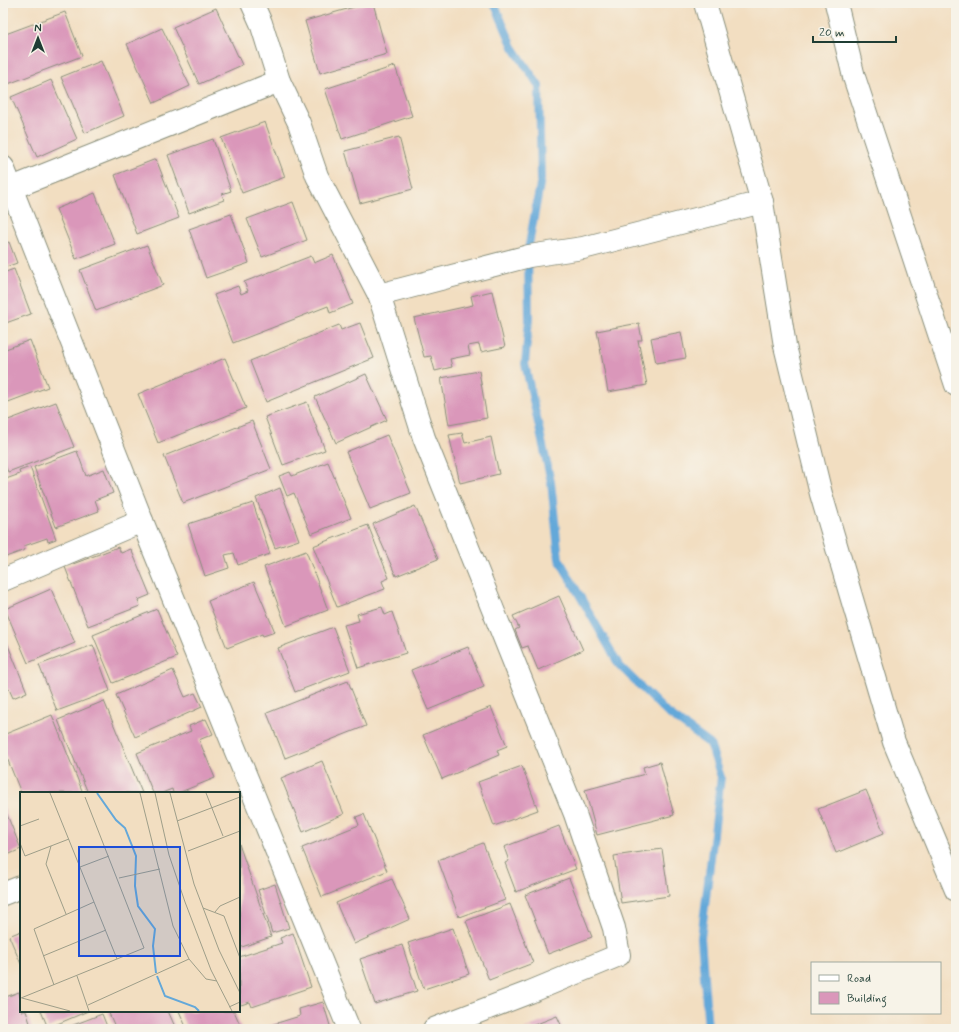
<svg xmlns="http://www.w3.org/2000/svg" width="959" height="1032" font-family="Mynerve,sans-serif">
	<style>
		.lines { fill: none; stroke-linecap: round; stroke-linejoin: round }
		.stream { stroke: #64a8d9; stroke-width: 8 }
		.building { fill: #da97ba }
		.minor-casing { stroke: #888e7a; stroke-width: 24 }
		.highway-casing { stroke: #888e7a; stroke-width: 24 }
		.minor { stroke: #fff; stroke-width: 22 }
		.highway { stroke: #fff; stroke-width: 22 }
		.inset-river { fill: none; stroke: #64a8d9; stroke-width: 2 }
		.inset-road { fill: none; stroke: #9e9e89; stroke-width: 1 }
		.view { fill: #1d4ed8; fill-opacity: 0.15; stroke: #1d4ed8; stroke-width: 2 }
		.inset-edge { fill: none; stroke: #1f3d34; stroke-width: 2 }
	</style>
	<rect width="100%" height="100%" fill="#f7f3e8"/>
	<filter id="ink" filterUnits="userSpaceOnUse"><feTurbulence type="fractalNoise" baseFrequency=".025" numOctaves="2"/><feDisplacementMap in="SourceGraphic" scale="8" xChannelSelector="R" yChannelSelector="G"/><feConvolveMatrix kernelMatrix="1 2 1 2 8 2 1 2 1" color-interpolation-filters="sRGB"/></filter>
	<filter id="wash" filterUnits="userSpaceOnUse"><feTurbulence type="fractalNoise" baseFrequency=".012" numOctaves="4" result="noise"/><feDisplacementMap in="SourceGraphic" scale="16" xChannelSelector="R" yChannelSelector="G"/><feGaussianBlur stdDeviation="0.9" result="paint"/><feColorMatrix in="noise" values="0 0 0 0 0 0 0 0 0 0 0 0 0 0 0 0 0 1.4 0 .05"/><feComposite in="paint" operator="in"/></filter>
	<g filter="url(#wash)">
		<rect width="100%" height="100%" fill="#f2dec1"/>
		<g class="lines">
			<path class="stream" d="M494,3l19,44 26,39 2,93 -13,71 1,69 -4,45 26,118 8,77 60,106 47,47 44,32 11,33 -20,161 7,91"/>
		</g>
		<g id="blocks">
			<g class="building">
				<path d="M368,3h5l14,51 -67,19 -15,-52z"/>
				<path d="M216,8l26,57 -43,19 -26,-57z"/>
				<path d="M65,12l17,44 -74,28 -5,-13v-36z"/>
				<path d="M162,28l28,58 -36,17 -27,-59z"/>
				<path d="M101,61l23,55 -39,17 -24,-56z"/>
				<path d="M395,66l17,50 -70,23 -17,-50z"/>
				<path d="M51,80l26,59 -40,18 -26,-60z"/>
				<path d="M265,122l20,55 -43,16 -21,-55z"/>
				<path d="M399,137l14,52 -53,14 -15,-52z"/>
				<path d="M213,139l18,52 -9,3 2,6 -35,13 -21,-58z"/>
				<path d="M156,159l23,59 -42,16 -22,-59z"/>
				<path d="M95,193l20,51 -39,15 -20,-50z"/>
				<path d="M293,202l14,38 -45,17 -15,-38z"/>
				<path d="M231,214l18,49 -43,15 -17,-49z"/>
				<path d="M9,242l8,21 -14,5v-24z"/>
				<path d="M147,245l16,40 -67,26 -16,-41z"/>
				<path d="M333,255l20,49 -23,9 -2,-7 -95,37 -19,-48 24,-9 3,8 7,-3 -4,-9 67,-26 3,7z"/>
				<path d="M14,269l17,45 -28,10v-51z"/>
				<path d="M492,291l13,56 -24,5 -2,-8 -11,2 2,9 -20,4 2,8 -17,4 -4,-15 -7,1 -10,-39 59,-13 -2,-9z"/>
				<path d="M360,323l14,35 -108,44 -16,-41 89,-36 2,5z"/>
				<path d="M639,323l3,17h-4l9,45 -39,7 -11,-61z"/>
				<path d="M681,332l5,26 -30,5 -5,-25z"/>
				<path d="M30,340l18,47 -45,17v-54z"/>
				<path d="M225,358l21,50 -88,35 -20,-49z"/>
				<path d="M479,371l8,47 -38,7 -8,-47z"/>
				<path d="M366,374l21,46 -51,23 -21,-46z"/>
				<path d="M56,402l18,45 -66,25 -5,-11v-39z"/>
				<path d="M307,402l18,48 -42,15 -18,-48z"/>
				<path d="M252,421l19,48 -88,34 -19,-47z"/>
				<path d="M462,433l3,10 26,-6 8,37 -39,9 -11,-48z"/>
				<path d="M387,435l24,58 -41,16 -24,-57z"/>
				<path d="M77,451l9,25 18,-7 9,24 -18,7 4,11 -43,16 -22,-60z"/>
				<path d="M328,462l23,56 -40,16 -17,-41 -7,3 -8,-20 11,-4 2,4z"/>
				<path d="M30,467l26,72 -8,3 -1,-4 -23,8 1,4 -22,8v-78l17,-6 -1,-3z"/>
				<path d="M280,488l19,52 -24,8 -19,-50z"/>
				<path d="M253,503l17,51 -32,11 -4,-12 -9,2 4,13 -24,8 -17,-52z"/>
				<path d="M415,506l23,53 -42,17 -23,-52z"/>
				<path d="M368,525l21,53 -7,3 3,8 -48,18 -24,-61z"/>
				<path d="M118,547l3,6 10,-4 19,46 -12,5 2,6 -52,20 -23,-59z"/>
				<path d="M306,551l22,59 -42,16 -22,-59z"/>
				<path d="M254,582l21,50 -12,4 -1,-2 -35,14 -19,-47z"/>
				<path d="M51,589l24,54 -47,20 -23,-54z"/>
				<path d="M559,596l24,54 -45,20 -10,-24 -6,2 -7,-18 4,-2 -6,-12z"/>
				<path d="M382,607l3,8 7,-3 14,41 -48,15 -14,-43 15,-4 -2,-7z"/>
				<path d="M157,609l20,48 -64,26 -20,-48z"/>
				<path d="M333,627l17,44 -55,21 -17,-44z"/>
				<path d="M3,633l24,59 -14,6 -4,-9 -6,2z"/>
				<path d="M93,645l17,46 -53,20 -18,-46z"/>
				<path d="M468,647l16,40 -56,23 -17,-40z"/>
				<path d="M173,670l12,27 10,-4 7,14 -67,30 -19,-42z"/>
				<path d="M348,681l18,45 -81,32 -18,-45z"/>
				<path d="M104,701l38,92h-54l-30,-73z"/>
				<path d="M491,707l16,39 -10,4 2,5 -57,24 -19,-44z"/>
				<path d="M52,715l31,78h-62l-18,-45v-13z"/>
				<path d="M206,719l7,15 -14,6 16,38 -37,15h-5l-1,-4 -10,4h-9l-16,-40 54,-22 -2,-5z"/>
				<path d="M322,761l22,53 -41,18 -22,-54z"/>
				<path d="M660,762l14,53 -77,20 -12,-45 60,-16 -2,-7z"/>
				<path d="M522,766l16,44 -44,16 -16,-44z"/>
				<path d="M866,790l18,43 -48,20 -18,-44z"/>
				<path d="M3,805l18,44 -18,8z"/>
				<path d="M364,814l23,57 -65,26 -20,-49 57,-23 -3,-8z"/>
				<path d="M559,826l17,43 -60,23 -11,-29 4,-2 -5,-14z"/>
				<path d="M483,843l22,57 -46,17 -21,-57z"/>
				<path d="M239,844l32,93 -32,11z"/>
				<path d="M662,849l7,47 -48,7 -7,-47z"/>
				<path d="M569,878l23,59 -44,17 -23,-59z"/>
				<path d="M392,879l18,40 -56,25 -18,-41z"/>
				<path d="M275,884l14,44 -17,5 -14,-43z"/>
				<path d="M510,904l23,59 -44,17 -23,-59z"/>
				<path d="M453,928l16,46 -45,15 -16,-46z"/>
				<path d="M21,931v33l-12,-28z"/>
				<path d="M293,933l18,54 -59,20 -2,-5 -9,3 -2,-4v-44l43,-14 -2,-5z"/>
				<path d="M402,945l15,46 -42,13 -15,-45z"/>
				<path d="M19,992l2,7v12h5l6,18h-29v-31z"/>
				<path d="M323,1002l8,27h-73l42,-13 -1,-7z"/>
				<path d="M41,1011h47l-40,17z"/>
				<path d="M108,1011h60l8,18h-60z"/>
				<path d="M179,1011h55l8,18h-55z"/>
				<path d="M102,1014l6,15h-45z"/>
				<path d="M557,1016l6,13h-39z"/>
			</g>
		</g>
	</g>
	<g filter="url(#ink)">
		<use href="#blocks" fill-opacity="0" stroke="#888e7a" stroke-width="1"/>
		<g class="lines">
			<g class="minor-casing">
				<g id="minor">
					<path d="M252,3l9,20 18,58 20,42 18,53 62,119 45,143 151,376 39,114 5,27 -89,37 -96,37"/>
					<path d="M705,3l57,199 23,144 36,148 73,248 62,148"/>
					<path d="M3,167l139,354 207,508"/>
					<path d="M12,188l267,-107"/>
					<path d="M379,295l150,-39 54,-8 179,-46"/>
					<path d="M3,580l139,-59"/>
					<path d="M3,894l18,-7"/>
				</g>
			</g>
			<g class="highway-casing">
				<path id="highway" d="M836,3l18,74 102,308"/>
			</g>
			<use href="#minor" class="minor"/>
			<use href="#highway" class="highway"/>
		</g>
	</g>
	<g transform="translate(20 792)">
		<rect width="220" height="220" fill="#f2dec1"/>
		<path class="inset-river" d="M77,1l19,27 9,8 11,28 -1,30 3,20 17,23 -2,17 3,27M137,184l8,20 30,11 4,4"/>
		<path class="inset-road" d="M30,1l67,166M120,1l33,133 16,33 17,20 11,2M135,1l14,62 16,47 26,68 21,41M150,1l24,91 25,66 21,43M186,1l17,43M157,29l63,-24M0,34l19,-7M0,51l5,13 44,-17M31,54l-5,18 20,50M168,59l52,-20M60,75l29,-11M99,86l41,-9M183,116l21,8 16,42M195,120l5,-6 20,-9M23,164l63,-26M57,184l12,35M34,193l-20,-56 60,-27M1,206l123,-50 -59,-151M2,206l48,13M68,213l101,-46M209,215l11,-5"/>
		<path class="view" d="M59,55h101v109h-101z"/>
		<rect width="220" height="220" class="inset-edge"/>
	</g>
	<rect width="959" height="1032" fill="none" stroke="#f7f3e8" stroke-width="16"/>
	<rect x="811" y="962" width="130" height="52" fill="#f7f3e8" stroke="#a1aaa0"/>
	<rect x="819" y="975" width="20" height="6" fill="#ffffff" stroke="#a1aaa0"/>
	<text x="847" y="982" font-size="12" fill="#1f3d34">Road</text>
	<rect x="819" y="992" width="20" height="12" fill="#da97ba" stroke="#a1aaa0"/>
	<text x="847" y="1002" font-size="12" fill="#1f3d34">Building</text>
	<g transform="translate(38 38)" stroke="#f7f3e8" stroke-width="3" paint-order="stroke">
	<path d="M0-3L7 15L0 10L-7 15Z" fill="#1f3d34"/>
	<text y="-6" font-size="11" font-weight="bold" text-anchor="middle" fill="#1f3d34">N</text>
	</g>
	<path d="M813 36v6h83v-6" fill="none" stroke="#1f3d34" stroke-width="2"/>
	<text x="819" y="36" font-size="12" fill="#1f3d34" stroke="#f7f3e8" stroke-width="3" paint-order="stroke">20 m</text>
</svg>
